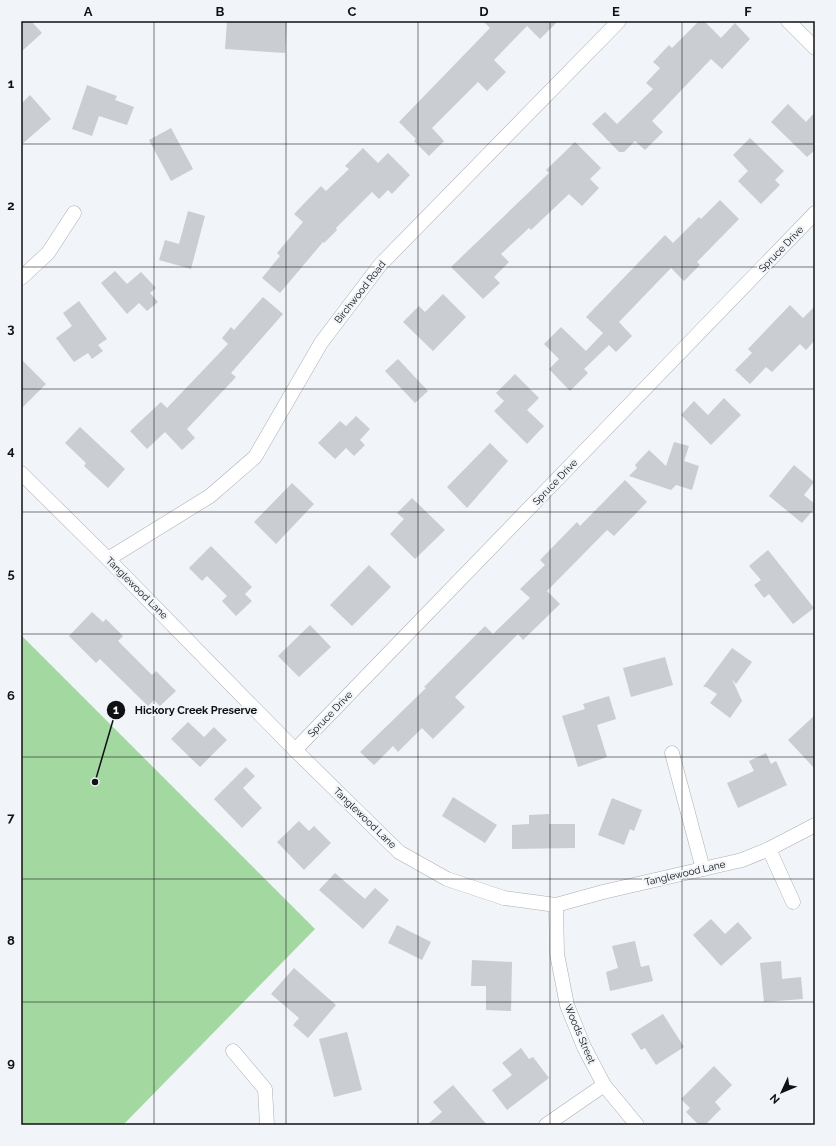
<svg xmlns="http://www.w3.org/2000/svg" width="836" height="1146" font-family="Raleway,sans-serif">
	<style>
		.green { fill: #a3d9a0 }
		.building { fill: #cacdd1 }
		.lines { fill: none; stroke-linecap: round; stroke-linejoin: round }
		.minor-casing { stroke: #acafb2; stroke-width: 15 }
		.minor { stroke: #fff; stroke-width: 14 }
		.grid { fill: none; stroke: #101112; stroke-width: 1; stroke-opacity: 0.55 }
		.labels { text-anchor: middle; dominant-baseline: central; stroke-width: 4; stroke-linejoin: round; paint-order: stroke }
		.street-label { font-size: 10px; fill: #101112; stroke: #f1f4f8 }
		.leader { fill: none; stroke: #101112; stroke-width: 1.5 }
		.callout-dot { fill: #101112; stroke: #f1f4f8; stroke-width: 1.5 }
		.mark-label { font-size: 12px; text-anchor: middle; font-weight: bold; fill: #fff }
		.callout-label { font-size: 11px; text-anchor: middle; font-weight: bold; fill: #101112; stroke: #f1f4f8; stroke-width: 4; stroke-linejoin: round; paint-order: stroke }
		.neatline { fill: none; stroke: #101112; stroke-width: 1.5 }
		.grid-label { font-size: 13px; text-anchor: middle; font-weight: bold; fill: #101112 }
	</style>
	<rect width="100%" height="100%" fill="#f1f4f8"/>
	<path class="green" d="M21,635l294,294 -192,196h-102z"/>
	<g class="building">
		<path d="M21,21h10l11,12 -21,19z"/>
		<path d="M227,21l60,1 -2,31 -60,-4z"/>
		<path d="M483,21h75l-18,18 -13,-13 -33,34 12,12 -19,19 -9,-9 -46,46 12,13 -15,15 -15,-15 2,-2 -17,-17 91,-94z"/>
		<path d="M699,21h5l17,17 14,-15 15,16 -28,30 -11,-10 -59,62 11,11 -18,18 -10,-9 -11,11h-5l-27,-28 13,-12 12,12 36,-35 -7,-6 14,-15 -7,-6 16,-17 3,3z"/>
		<path d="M87,85l30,11 -2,4 19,7 -7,18 -28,-9 -7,20 -20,-7z"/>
		<path d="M30,95l21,24 -30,26v-41z"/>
		<path d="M788,104l18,18 9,-10v38l-8,7 -36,-35z"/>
		<path d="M171,128l22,41 -22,12 -22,-41z"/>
		<path d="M750,138l34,33 -9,9 5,5 -19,19 -23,-23 10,-10 -15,-16z"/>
		<path d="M575,142l26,26 -11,11 9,9 -17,18 -13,-12 -38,36 -2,-2 -28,26 8,8 -15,15 6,6 -17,16 -32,-32 98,-94 -3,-3z"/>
		<path d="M363,148l15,15 10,-10 22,22 -18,19 -4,-4 -9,9 -7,-7 -36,36 1,2 -13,13 -1,-1 -43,51 -18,-15 18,-22 -3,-3 26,-31 -9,-8 27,-28 5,5 23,-22 -4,-3z"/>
		<path d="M720,200l19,19 -42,43 3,3 -16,16 -13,-13 -52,54 13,14 -16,16 -7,-7 -25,24 4,4 -18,18 -21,-22 10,-10 -15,-15 17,-17 25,24 17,-18 -17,-16 79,-82 8,8 26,-26 2,2z"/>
		<path d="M188,211l17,5 -14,53 -32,-9 6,-20 14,4z"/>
		<path d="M115,271l12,13 14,-12 15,16 -6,5 8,9 -11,9 -8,-8 -12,11 -26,-31z"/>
		<path d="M443,294l23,23 -33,34 -30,-29 16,-16 6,6z"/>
		<path d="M263,297l20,17 -52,59 5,4 -49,52 8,9 -13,12 -17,-18 -18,17 -17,-18 31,-29 6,6 61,-64 -6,-6 9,-11 3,3z"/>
		<path d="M79,301l28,38 -9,6 5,6 -11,8 -4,-6 -14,9 -18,-24 16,-12 -9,-13z"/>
		<path d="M790,305l13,13 12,-12v34l-9,10 -6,-6 -28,28 -6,-5 -16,17 -15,-14 17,-17 -4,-4z"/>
		<path d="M21,359l25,25 -25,25z"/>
		<path d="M398,359l30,32 -13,12 -30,-32z"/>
		<path d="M515,374l24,24 -12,12 17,16 -17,18 -33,-33 10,-10 -8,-8z"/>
		<path d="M724,398l17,17 -30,30 -30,-30 13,-14 14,14z"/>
		<path d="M356,416l14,13 -10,11 5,5 -11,11 -8,-8 -11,11 -17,-16 22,-22 6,5z"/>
		<path d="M80,427l45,42 -17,19 -24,-22 2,-3 -21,-20z"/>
		<path d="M674,442l15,4 -5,15 15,5 -7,24 -16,-5 -5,5 -42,-14 8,-8 -2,-3 14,-15 17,16z"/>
		<path d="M490,443l18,18 -41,47 -20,-21z"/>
		<path d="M794,465l20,17 -10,13 11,9v4l-13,15 -33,-27z"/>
		<path d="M625,480l22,22 -33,34 -7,-6 -60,61 13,13 -37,36 -5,-6 -63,63 10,10 -32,32 -11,-11 -24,24 -5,-6 -19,19 -14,-13 66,-64 -2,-1 61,-61 8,8 37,-36 -10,-9 25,-24 -5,-5 37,-38 3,4z"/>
		<path d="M292,483l22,21 -38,40 -22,-22z"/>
		<path d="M412,498l33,32 -30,29 -25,-25 14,-15 -7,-6z"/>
		<path d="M211,546l41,41 -7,7 7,7 -16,15 -14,-15 5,-5 -20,-20 -5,5 -13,-13z"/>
		<path d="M768,550l46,58 -21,16 -24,-30 -5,4 -10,-13 7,-5 -12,-14z"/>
		<path d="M369,565l22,22 -39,39 -22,-21z"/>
		<path d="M92,612l11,10 3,-3 17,17 -5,5 34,34 4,-4 20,20 -16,15 -6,-6 -6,6 -48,-47 -4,4 -27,-27z"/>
		<path d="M310,625l21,22 -32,30 -21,-21z"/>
		<path d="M732,648l20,14 -16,22 -4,-5 10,22 -12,17 -20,-15 7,-9 -11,-7h-3z"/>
		<path d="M665,657l8,28 -42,12 -8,-29z"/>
		<path d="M609,696l7,23 -19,6 10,32 -29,10 -16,-51 23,-7 -2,-5z"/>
		<path d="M815,715v54l-27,-29z"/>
		<path d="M188,722l16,15 10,-10 13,13 -27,27 -29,-28z"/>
		<path d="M766,753l5,11 5,-3 11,24 -49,23 -11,-25 27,-12 -5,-10z"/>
		<path d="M246,767l9,9 -12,12 19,20 -20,20 -28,-29z"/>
		<path d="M453,797l44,28 -12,18 -43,-27z"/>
		<path d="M612,798l30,12 -8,21 -4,-2 -6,16 -26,-10z"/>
		<path d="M549,814v10h26v24l-63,1v-24l17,-1v-9z"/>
		<path d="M299,821l10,10 5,-5 17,17 -27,27 -27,-28z"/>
		<path d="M335,873l30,26 10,-11 14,12 -26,29 -44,-39z"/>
		<path d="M711,919l14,15 13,-12 14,16 -31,28 -28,-31z"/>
		<path d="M397,925l34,17 -9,18 -34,-17z"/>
		<path d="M635,941l6,26 8,-2 4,16 -43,10 -4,-19 12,-4 -6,-22z"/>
		<path d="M472,960l40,2 -1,49 -25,-1v-24h-15z"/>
		<path d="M781,961l1,18 19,-2 2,22 -39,3 -4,-39z"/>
		<path d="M294,968l42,37 -28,33 -15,-13 6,-7 -28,-24z"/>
		<path d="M663,1014l21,33 -28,18 -11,-17 -4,2 -10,-16z"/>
		<path d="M347,1032l15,58 -28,7 -15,-58z"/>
		<path d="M521,1048l8,11 4,-2 16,21 -42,32 -15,-20 20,-15 -10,-12z"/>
		<path d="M714,1066l18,19 -17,17 6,7 -16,16h-6l-13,-13 4,-4 -9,-9z"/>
		<path d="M453,1085l34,40h-60l15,-13 -9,-10z"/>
	</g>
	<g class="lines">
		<g class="minor-casing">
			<g id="minor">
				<path d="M788,21l27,27"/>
				<path d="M21,278l27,-25 26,-40"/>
				<path d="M21,473l87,86 187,191 104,102 48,27 57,19 52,7 47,-13 139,-32 27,-11 46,-24"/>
				<path d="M108,559l102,-63 45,-39 66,-114 59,-78 239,-244"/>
				<path d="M295,750l520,-537"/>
				<path d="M672,753l31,116"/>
				<path d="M769,849l24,53"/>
				<path d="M556,905l1,49 10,51 17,42 20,38 33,40"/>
				<path d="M233,1051l32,38 2,36"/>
				<path d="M546,1125l58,-40"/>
			</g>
		</g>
		<use href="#minor" class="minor"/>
	</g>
	<path class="grid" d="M154,21v1104M286,21v1104M418,21v1104M550,21v1104M682,21v1104M21,144h794M21,267h794M21,389h794M21,512h794M21,634h794M21,757h794M21,879h794M21,1002h794"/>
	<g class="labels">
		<g class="street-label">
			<text transform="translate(781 249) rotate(-46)">Spruce Drive</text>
			<text transform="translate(360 292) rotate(-52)">Birchwood Road</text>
			<text transform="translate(555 482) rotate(-46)">Spruce Drive</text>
			<text transform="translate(137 588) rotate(45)">Tanglewood Lane</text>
			<text transform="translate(330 714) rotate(-46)">Spruce Drive</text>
			<text transform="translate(365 818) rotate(44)">Tanglewood Lane</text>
			<text transform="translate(685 873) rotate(-13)">Tanglewood Lane</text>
			<text transform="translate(580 1034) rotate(67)">Woods Street</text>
		</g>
	</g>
	<path class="leader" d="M95 782L116 710"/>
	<g class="callout-dot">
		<circle cx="95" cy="782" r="4"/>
		<circle cx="116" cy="710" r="10"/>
	</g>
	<g class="mark-label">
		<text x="116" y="714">1</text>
	</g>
	<g class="callout-label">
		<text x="196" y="714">Hickory Creek Preserve</text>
	</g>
	<rect width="836" height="1146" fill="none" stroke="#f1f4f8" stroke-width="44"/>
	<g transform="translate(782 1092) rotate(226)" stroke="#f1f4f8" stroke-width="3" paint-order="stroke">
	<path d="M0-3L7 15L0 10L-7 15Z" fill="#101112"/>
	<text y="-6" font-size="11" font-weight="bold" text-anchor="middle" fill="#101112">N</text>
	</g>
	<rect x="22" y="22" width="792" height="1102" class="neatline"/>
	<g class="grid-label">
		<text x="88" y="16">A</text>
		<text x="220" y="16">B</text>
		<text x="352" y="16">C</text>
		<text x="484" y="16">D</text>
		<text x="616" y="16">E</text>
		<text x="748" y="16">F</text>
		<text x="11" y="88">1</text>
		<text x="11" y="210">2</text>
		<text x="11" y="333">3</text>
		<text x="11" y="455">4</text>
		<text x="11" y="578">5</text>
		<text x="11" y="700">6</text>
		<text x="11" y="822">7</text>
		<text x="11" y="945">8</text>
		<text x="11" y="1067">9</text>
	</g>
</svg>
